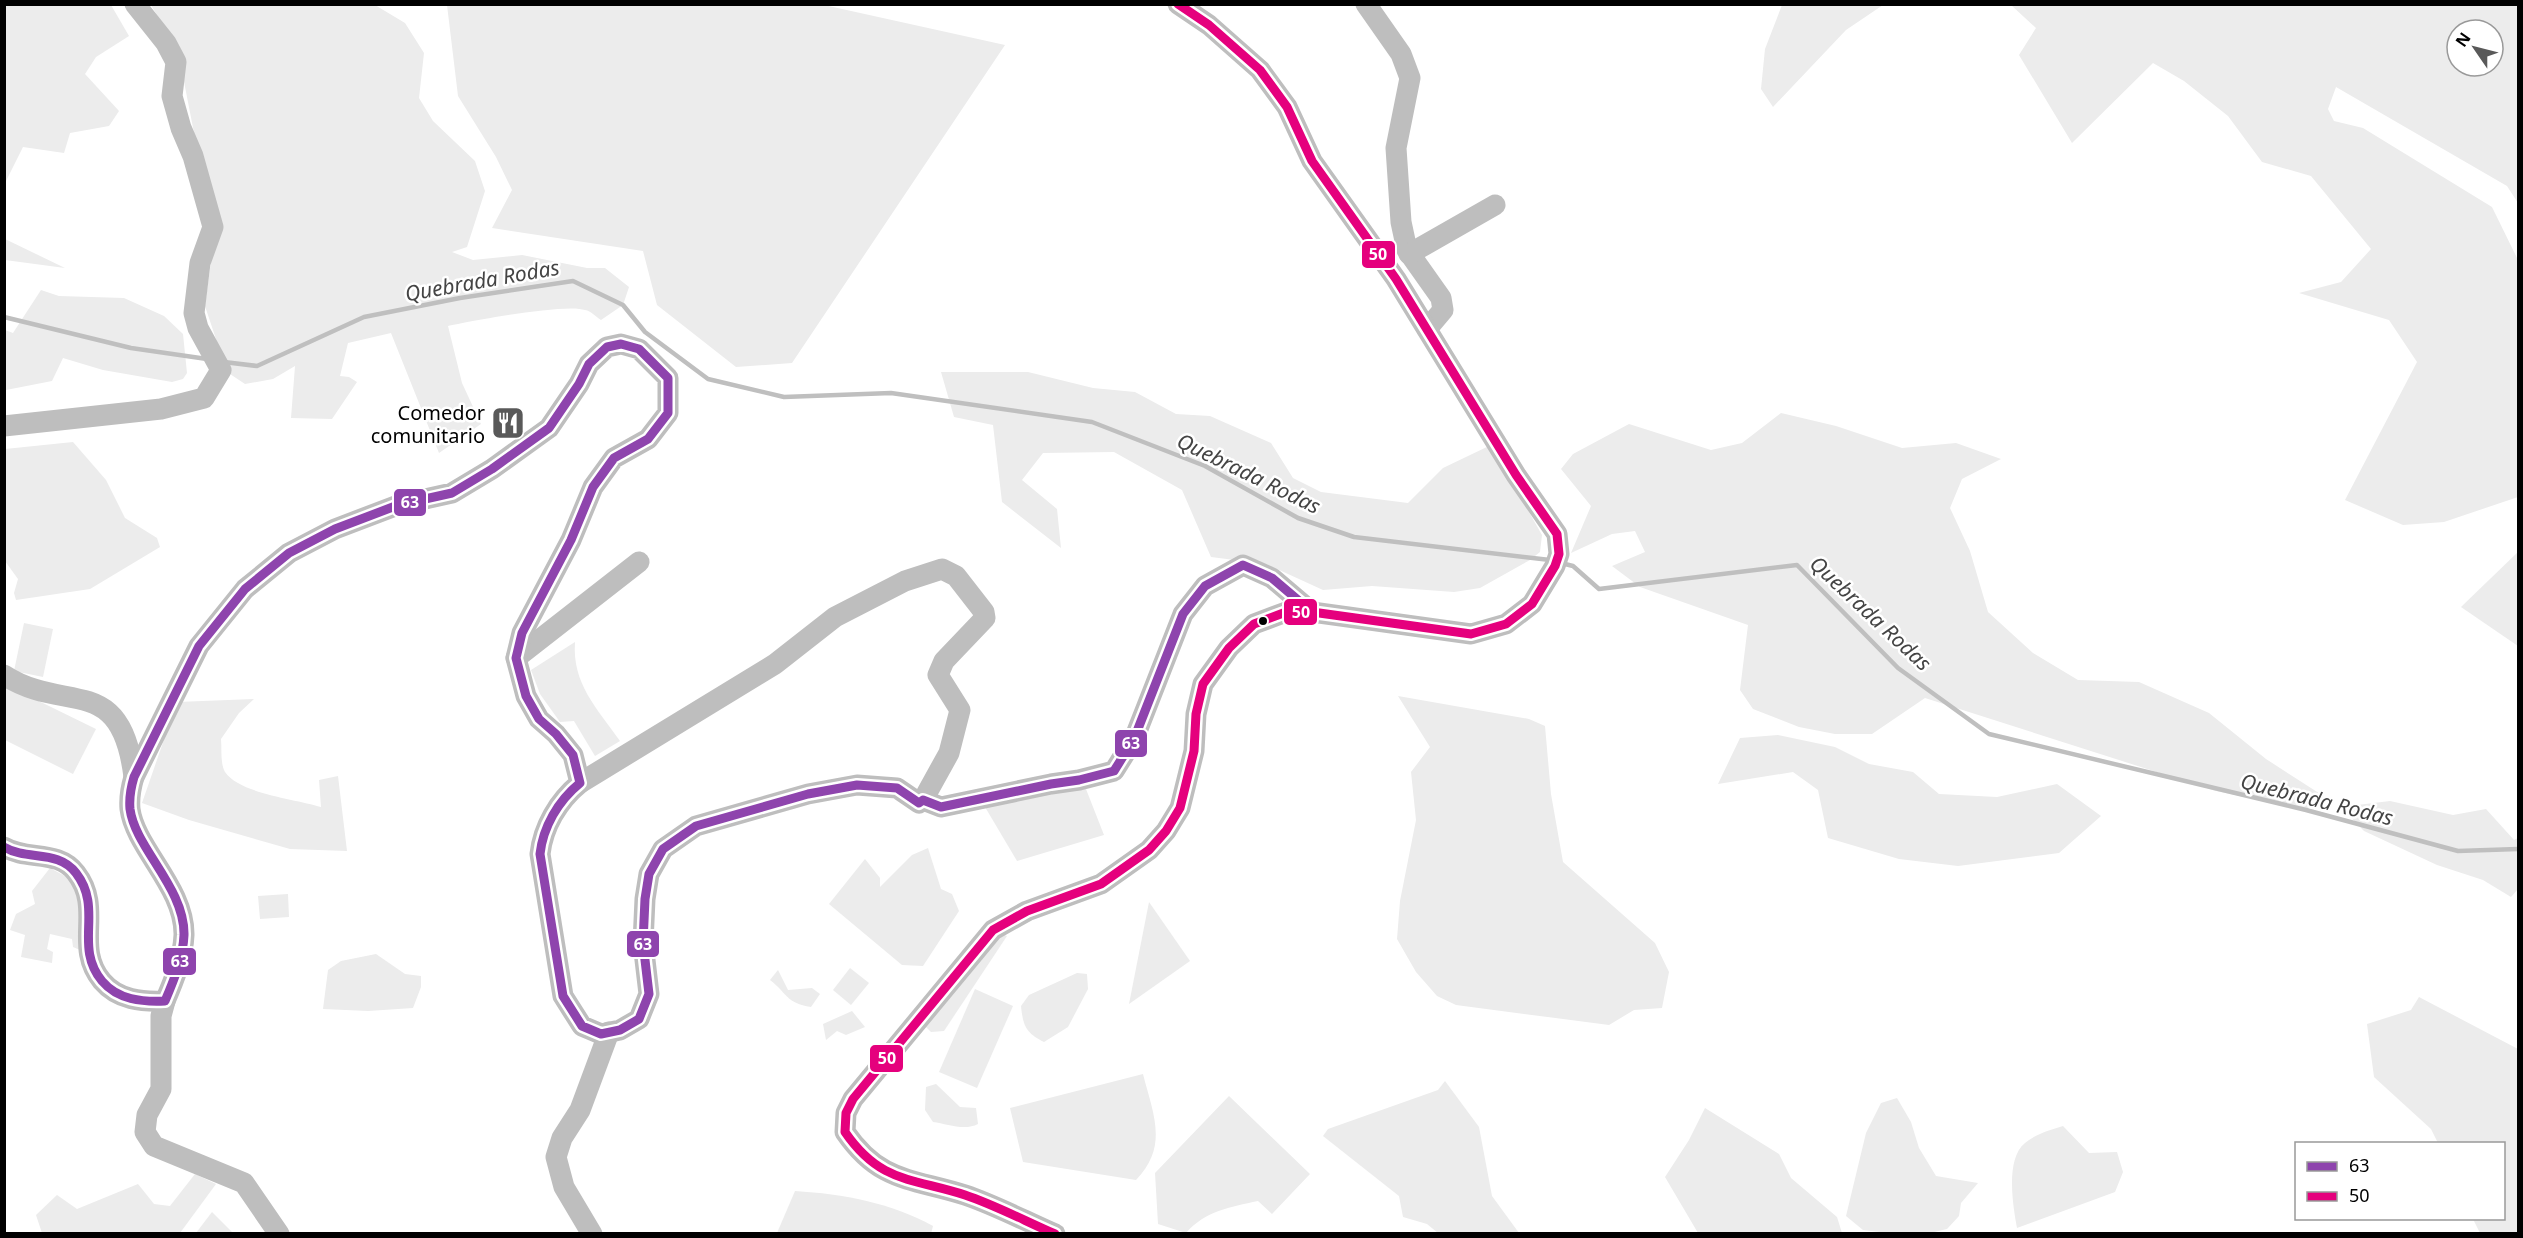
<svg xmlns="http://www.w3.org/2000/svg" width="2523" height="1238" font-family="'Noto Sans',sans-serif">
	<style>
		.green { fill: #ececec; fill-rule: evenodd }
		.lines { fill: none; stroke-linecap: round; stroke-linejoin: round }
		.stream { stroke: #bfbfbf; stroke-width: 4.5 }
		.minor { stroke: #bebebe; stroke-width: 21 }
		.bus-1-casing { stroke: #fff; stroke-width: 14 }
		.bus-2-casing { stroke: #fff; stroke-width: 14 }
		.bus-1 { stroke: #8e44ad; stroke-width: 9 }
		.bus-2 { stroke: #e5007d; stroke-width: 9 }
		.bus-dot { fill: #000; stroke: #fff; stroke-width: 2 }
		.labels { text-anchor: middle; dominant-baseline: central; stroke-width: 5; stroke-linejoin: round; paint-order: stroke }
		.poi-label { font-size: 20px; fill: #000; stroke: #fff; text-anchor: end }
		.water-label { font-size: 21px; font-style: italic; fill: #444; stroke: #fff }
		.line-badge { stroke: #fff; stroke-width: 2 }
		.badge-label { font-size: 16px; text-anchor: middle; font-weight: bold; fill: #fff }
	</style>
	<rect width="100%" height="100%" fill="#fff"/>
	<g class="green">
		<path d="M5,4l106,1 18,31 -33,21 -11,17 34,37 -10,15 -39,7 -6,20 -41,-6 -18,36z"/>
		<path d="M151,5h224l30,18 19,30 -5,45 14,23 42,40 10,30 -18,56 -15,5 21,8 49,-5 65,13h18l24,19 -6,18 -22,15c-5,-3 -10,-9 -16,-10 -18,-7 -115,11 -137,16l14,57 19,41 -42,29 -48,-120 -43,10 -8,33 9,1 8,5 -25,37 -41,-1 4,-52 -22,13 -28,5 -18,-12 -22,-66 13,-97 -22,-66 -18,-92z"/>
		<path d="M447,5h377l181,40 -213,318 -56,4 -79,-62 -14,-54 -151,-23 20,-38 -16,-33 -38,-61z"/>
		<path d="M1782,5h101l-37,25 -73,77 -12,-18 4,-40z"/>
		<path d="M2011,5h507v198l-11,-17 -171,-99 -8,22 6,12 29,7 129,79 26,53v237l-74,25 -41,3 -58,-25 72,-138 -28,-42 -90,-27 42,-11 30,-33 -60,-73 -49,-14 -34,-46 -44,-35 -31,-18 -81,80 -53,-88 17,-27zM2457,30h36v36h-36z"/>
		<path d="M4,239h1l60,29 -60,-8z"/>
		<path d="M41,290l18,6 65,2 40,18 19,18 4,39 -4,6 -11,3 -69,-12 -40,-12 -11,23 -46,9 -1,17v-77l8,3z"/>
		<path d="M941,372h87l65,16 42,4 41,22 34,2 61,27 22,35 28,14 87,11 35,-35 48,-23 51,90 -2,17 -10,8 -50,28 -26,4 -82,-6 -49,4 -57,-26 -55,-7 -29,-67 -68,-38 -71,1 -21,27 35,29 4,39 -59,-46 -9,-77 -39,-8z"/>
		<path d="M1781,413l55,13 66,22 54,-5 45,16 -39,20 -12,29 20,43 18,61 45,41 45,27 61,2 70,31 57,46 59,38 -19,13 -90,-19 -291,-93 -53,36h-37l-36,-7 -46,-18 -13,-19 8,-65 -108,-38 -28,-21 33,-14 -10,-21 -23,3 -41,19 20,-47 -30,-37 12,-15 56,-30 82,26 31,-7z"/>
		<path d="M73,442l33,38 19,38 32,20 3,9 -70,42 -74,11 -2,-7 4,-14 -13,-18v-112z"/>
		<path d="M2518,552v94l-57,-39z"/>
		<path d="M24,623l29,6 -10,48 -29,-6z"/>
		<path d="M575,642c-3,42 22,66 45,99l-25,15 -21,-35 -14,1 -20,-28 -9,-24z"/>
		<path d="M4,684l92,45 -23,45 -68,-34z"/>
		<path d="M1398,696l131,23 16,7 6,68 12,68 92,81 14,29 -7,36 -28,2 -25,15 -153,-20 -19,-9 -21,-24 -19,-33 3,-38 16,-81 -5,-48 19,-25z"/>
		<path d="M254,699l-15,14 -18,26c1,10 -1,24 4,33 15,22 71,27 96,35l-2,-27 19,-4 9,75 -57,-2 -101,-29 -47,-17 35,-101z"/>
		<path d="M1778,735l57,12 34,17 44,8 26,22 58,3 60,-13 44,32 -42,37 -101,13 -59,-7 -71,-21 -10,-48 -25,-18 -75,12 22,-46z"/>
		<path d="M1084,784l20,51 -87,26 -32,-54z"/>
		<path d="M2390,801l63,14 33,-6 28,31 4,-2v51l-7,8 -28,-17 -46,-15 -73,-34 -23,-24z"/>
		<path d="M928,848l13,41 11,5 7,17 -36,55 -21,-1 -73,-61 36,-45 15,19v9l32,-32z"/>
		<path d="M50,868l26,14 6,14 -2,54 -7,-3 -1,-8 -22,-5 -3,15 6,3 -1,11 -31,-6 4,-22 -15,-5 6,-16 19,-10 -3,-13z"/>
		<path d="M288,894l1,23 -29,2 -2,-23z"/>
		<path d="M1149,902l41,59 -61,43z"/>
		<path d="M997,932l10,4 -63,95 -13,1 -8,-8z"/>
		<path d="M376,954l29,20 16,2v11l-8,21 -45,3 -45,-2 5,-39 13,-9z"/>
		<path d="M850,968l19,15 -18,22 -18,-15z"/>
		<path d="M778,970l10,20 24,-2 8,6 -9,13c-25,-4 -23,-13 -41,-27z"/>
		<path d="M1077,973l10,1 1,15 -20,38 -24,15c-18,-9 -21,-16 -23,-36l8,-11z"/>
		<path d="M975,989l38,17 -36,82 -38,-16z"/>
		<path d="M2419,997l99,52v184h-38l-7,-14 31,-1v-74l-66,-1 -7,-14 -57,-52 -7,-53 44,-14z"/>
		<path d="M852,1011l13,16 -19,8 -9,-4 -11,9 -3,-16z"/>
		<path d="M1143,1074c10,40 26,72 -7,106l-113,-18 -13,-54z"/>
		<path d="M1445,1081l34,46 13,69 27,37h-81l-11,-9 -24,-7 -4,-21 -76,-60 5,-7 110,-39z"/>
		<path d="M936,1084l24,23 16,1 2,16c-13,7 -31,0 -45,-2l-8,-12 1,-23z"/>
		<path d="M1229,1096l81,78 -38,40 -14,-13c-28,6 -53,10 -72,32l-28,-9 -3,-51z"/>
		<path d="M1897,1098l14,24 8,26 17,28 42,7 -17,20 -2,13 -12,13 -17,4h-42l-25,-3 -17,-14 20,-83 15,-30z"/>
		<path d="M1705,1108l74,46 12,24 46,39 5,16h-144l-33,-56 24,-37z"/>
		<path d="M2063,1126l26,27 28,-1 6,20 -8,20 -98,36c-4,-22 -12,-69 8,-85 11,-9 25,-13 38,-17z"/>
		<path d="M195,1174l21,10 -36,49h-138l-6,-18 21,-20 20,14 61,-25 16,20 16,2z"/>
		<path d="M795,1191c49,3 96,12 138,35l-2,8 -154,-1z"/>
		<path d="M212,1212l21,21h-37z"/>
	</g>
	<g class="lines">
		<g class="stream">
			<path d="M4,317l127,31 76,11"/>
			<path d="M224,362l33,4 107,-49 96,-19 113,-17 50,24 22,27 63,47 76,18 107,-4 201,29 113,44 93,52 56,19 196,23"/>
			<path d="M1561,563l12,3 26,23 198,-24 101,103 91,66 317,76 152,41 60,-2"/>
		</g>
		<g class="minor">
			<path d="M1366,4l35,50 9,24 -14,70 5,74 6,28 34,48 2,12 -16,19"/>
			<path d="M1409,254l86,-49"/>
			<path d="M4,426l157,-17 43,-11 17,-28 -23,-42 -4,-15 6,-50 13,-36 -20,-71 -12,-28 -9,-32 4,-34 -10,-19 -31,-39"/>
			<path d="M516,658l123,-96"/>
			<path d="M4,675c62,40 117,-4 130,102"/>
			<path d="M580,783l195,-119 60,-47 70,-36 37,-12 14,7 28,36 1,6 -41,43 -6,14 22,35 -11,43 -26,47"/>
			<path d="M4,847c23,14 54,2 72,26 28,36 -3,73 26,108 16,19 40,21 63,20 9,-21 18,-43 19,-66 1,-47 -49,-87 -54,-126 -1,-11 1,-22 4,-32l65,-131 46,-57 44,-36 46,-24 63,-24 54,-12 40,-24 57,-41 30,-44 10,-20 18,-17 14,-3 18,5 29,29v35l-20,26 -34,19 -21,29 -22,53 -49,93 -6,25 10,38 13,23 17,15 17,21 7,28c-22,18 -37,44 -40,71l23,142 19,30 19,8 19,-4 19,-11 10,-25 -6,-51 2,-44 4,-25 14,-25 33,-23 112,-32 49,-9 40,3 22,15 4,-3 18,7 110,-23 28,-4 35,-9 20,-32 49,-125 22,-28 38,-21 29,13 40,34"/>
			<path d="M165,1001l-4,15v73l-14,26 -2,17 9,14 90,37 35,51"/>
			<path d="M592,1234l-28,-47 -8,-30 6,-19 18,-28 29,-78"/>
			<path d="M1055,1234c-30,-13 -60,-29 -90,-39 -53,-17 -85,-12 -120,-63l1,-19 7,-14 140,-169 34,-19 74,-27 48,-34 17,-19 14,-23 14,-57 2,-37 7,-30 26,-36 25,-24 32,-12h26l159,22 35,-10 26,-20 23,-38 4,-12 -2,-20 -41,-59 -120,-196 -84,-118 -25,-54 -27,-37 -51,-45 -31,-21"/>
		</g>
		<g class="bus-1-casing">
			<path id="bus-1" d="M4,847c23,14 54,2 72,26 28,36 -3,73 26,108 16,19 40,21 63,20 9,-21 18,-43 19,-66 1,-47 -49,-87 -54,-126 -1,-11 1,-22 4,-32l65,-131 46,-57 44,-36 46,-24 63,-24 54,-12 40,-24 57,-41 30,-44 10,-20 18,-17 14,-3 18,5 29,29v35l-20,26 -34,19 -21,29 -22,53 -49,93 -6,25 10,38 13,23 17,15 17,21 7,28c-22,18 -37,44 -40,71l23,142 19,30 19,8 19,-4 19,-11 10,-25 -6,-51 2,-44 4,-25 14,-25 33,-23 112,-32 49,-9 40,3 22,15 4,-3 18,7 110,-23 28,-4 35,-9 20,-32 49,-125 22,-28 38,-21 29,13 40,34"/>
		</g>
		<g class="bus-2-casing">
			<path id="bus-2" d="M1055,1234c-30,-13 -60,-29 -90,-39 -53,-17 -85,-12 -120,-63l1,-19 7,-14 140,-169 34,-19 74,-27 48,-34 17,-19 14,-23 14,-57 2,-37 7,-30 26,-36 25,-24 32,-12h26l159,22 35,-10 26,-20 23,-38 4,-12 -2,-20 -41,-59 -120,-196 -84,-118 -25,-54 -27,-37 -51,-45 -31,-21"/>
		</g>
		<use href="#bus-1" class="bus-1"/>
		<use href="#bus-2" class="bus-2"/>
	</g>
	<defs>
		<g id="restaurant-square" transform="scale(1.725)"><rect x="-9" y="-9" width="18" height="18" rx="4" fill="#595959" stroke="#fff"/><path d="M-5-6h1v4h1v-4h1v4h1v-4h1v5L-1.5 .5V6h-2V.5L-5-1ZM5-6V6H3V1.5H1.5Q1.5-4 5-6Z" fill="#fff"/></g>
	</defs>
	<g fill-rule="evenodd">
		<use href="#restaurant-square" x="508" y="423"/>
	</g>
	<circle class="bus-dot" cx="1263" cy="621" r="5"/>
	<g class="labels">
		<g class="poi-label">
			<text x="485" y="412">Comedor<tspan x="485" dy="23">comunitario</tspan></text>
		</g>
		<g class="water-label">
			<text transform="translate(482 280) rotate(-10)">Quebrada Rodas</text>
			<text transform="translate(1249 473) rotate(26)">Quebrada Rodas</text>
			<text transform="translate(1871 613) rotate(43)">Quebrada Rodas</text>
			<text transform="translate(2317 799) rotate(14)">Quebrada Rodas</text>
		</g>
	</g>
	<g class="line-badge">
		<rect x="1361" y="240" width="35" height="29" rx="6" fill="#e5007d"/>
		<rect x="393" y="488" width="34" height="29" rx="6" fill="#8e44ad"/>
		<rect x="1283" y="598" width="35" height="28" rx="6" fill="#e5007d"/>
		<rect x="1114" y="729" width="34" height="29" rx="6" fill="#8e44ad"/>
		<rect x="626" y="930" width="34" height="28" rx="6" fill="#8e44ad"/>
		<rect x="162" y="947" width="35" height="29" rx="6" fill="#8e44ad"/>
		<rect x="869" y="1044" width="35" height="29" rx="6" fill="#e5007d"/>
	</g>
	<g class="badge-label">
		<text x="1378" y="260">50</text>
		<text x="410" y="508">63</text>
		<text x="1301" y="618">50</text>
		<text x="1131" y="749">63</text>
		<text x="643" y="950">63</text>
		<text x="180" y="967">63</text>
		<text x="887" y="1064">50</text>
	</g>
	<rect width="2523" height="1238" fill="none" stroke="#000000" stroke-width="12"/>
	<rect x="2295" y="1142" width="210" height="78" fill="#ffffff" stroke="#999999" stroke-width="1.5"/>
	<rect x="2307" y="1162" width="30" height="9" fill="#8e44ad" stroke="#999999" stroke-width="1.5"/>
	<text x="2349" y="1172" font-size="18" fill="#000000">63</text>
	<rect x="2307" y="1192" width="30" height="9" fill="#e5007d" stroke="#999999" stroke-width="1.5"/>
	<text x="2349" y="1202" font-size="18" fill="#000000">50</text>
	<g transform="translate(2475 48) rotate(305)"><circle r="28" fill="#ffffff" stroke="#999999" stroke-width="1.5"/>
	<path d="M0-4.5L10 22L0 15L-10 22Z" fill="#595959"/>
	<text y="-9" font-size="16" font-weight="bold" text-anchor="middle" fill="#000000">N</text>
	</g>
</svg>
